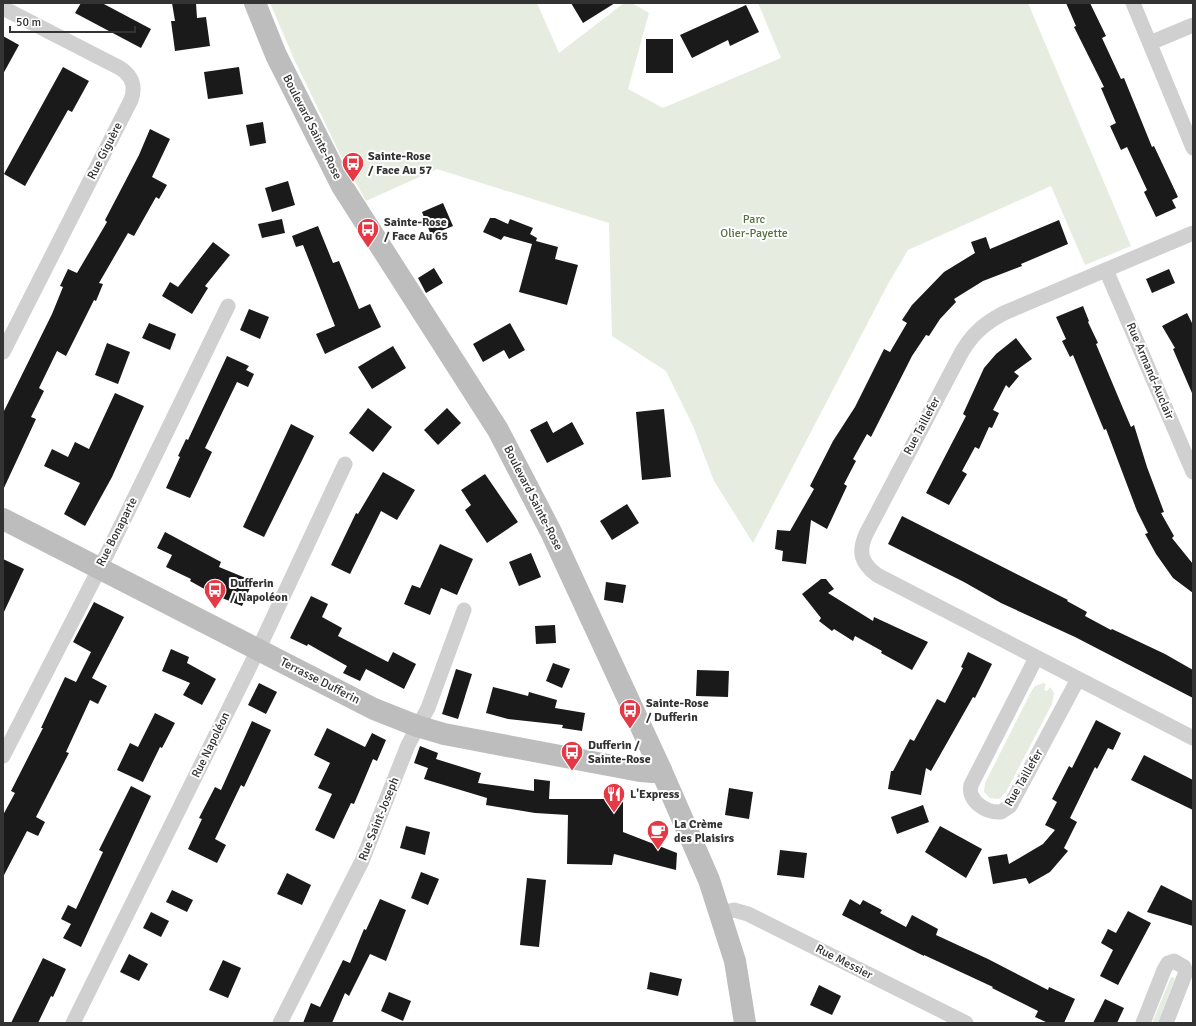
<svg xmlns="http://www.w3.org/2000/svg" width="1196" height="1026" font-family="Signika,sans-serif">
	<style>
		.green { fill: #e6ecdf }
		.building { fill: #1a1a1a }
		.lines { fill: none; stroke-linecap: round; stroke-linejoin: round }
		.street { stroke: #d0d0d0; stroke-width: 15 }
		.secondary { stroke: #bdbdbd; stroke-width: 22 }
		.labels { text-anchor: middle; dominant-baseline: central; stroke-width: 4; stroke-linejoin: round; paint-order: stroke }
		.street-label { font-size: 12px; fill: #333; stroke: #fff }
		.poi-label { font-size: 12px; font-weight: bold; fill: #333; stroke: #fff; text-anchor: start }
		.park-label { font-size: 12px; fill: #56703f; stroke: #fff }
	</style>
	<rect width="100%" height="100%" fill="#fff"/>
	<g class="green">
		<path d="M270,3h267l22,50 65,-50h8l17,10 -21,76 35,19 118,-50 -23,-55h270l103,243 -46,19 -34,-79 -143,64 -20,34 -135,259 -39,-62 -21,-55 -27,-55 -54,-35 -3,-113 -172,-54 -71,32 -26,-47 -46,-95z"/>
		<path d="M1043,683l3,1 -2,6 3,1 3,-4 4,6 -2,11 -46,88 -7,7 -9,-1 -6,-6 1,-9 47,-93 3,-4z"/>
		<path d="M1171,977l4,1 -17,45h-6z"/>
	</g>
	<g class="building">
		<path d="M81,3h21l49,26 -10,19 -66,-35z"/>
		<path d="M172,3h24l1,15 9,-1 4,29 -35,5 -4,-30h4z"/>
		<path d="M571,3h44l-32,20z"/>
		<path d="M1066,3h24l16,33 -4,2 19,41 3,-1 28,69 2,-1 24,51 -6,3 4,8 -20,9 -12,-25 3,-2 -20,-43 -6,3 -11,-24 6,-3 -15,-35 3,-1 -30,-60 2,-1z"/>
		<path d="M746,5l13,27 -29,14 -2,-6 -36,18 -12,-23z"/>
		<path d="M3,36l16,9 -16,29z"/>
		<rect x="646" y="39" width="27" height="34"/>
		<path d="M63,67l26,14 -17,31 -4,-2 -43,76 -21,-12z"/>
		<path d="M239,67l4,27 -35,5 -4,-27z"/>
		<path d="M263,122l3,21 -16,3 -4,-21z"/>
		<path d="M150,129l20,10 -18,38 15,8 -8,14 -3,-2 -22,39 -6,-3 -29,50 4,1 -7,17 -2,-1 -28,56 -9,-5 -18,37 5,3 -13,26 5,2 -33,71v-77l49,-99 11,-27 -3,-1 8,-17 9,4 30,-51 -2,-2 34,-65z"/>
		<path d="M288,181l7,24 -23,7 -7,-24z"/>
		<path d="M443,203l10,23 -22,9 -9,-23z"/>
		<path d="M490,218h5l13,6 2,-5 23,9 -3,6 7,4 -1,3 22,6 -3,12 23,6 -11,40 -48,-13 13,-48 -28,-8 -3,4 -18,-8z"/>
		<path d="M282,219l3,14 -23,5 -4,-14z"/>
		<path d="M1059,220l9,24 -47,20 1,2 -39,15 -29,18 2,3 -16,17 -11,17 -3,-1 -14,21 -41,81 -4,-3 -14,25 3,2 -12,23 3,2 -20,43 -16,-9 -5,44 -24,-3 1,-10 -8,-2 2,-19 13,1 24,-42 -4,-3 23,-45 22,-34 29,-58 6,3 17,-29 -5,-3 10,-15 32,-33 31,-19 -4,-11 15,-5 4,12z"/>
		<path d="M318,226l15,37 6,-2 20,48 11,-5 11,23 -56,27 -9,-20 19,-8 -32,-81 -7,2 -4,-11z"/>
		<path d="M213,242l17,13 -25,31 3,2 -16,26 -30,-18 8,-14 8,5z"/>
		<path d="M434,268l9,15 -17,10 -8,-15z"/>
		<path d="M1169,269l6,14 -23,10 -6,-14z"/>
		<path d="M1083,306l6,15 -1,1 10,21 -2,1 26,62 9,21 3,-2 13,42 17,45 -3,1 13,23 -2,2 21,26v29l-20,-15 -17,-24 -11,-20 3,-1 -11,-22 -31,-82 -2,1 -31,-75 -3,2 -8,-16 4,-2 -10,-22z"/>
		<path d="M249,309l20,8 -9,22 -20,-9z"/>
		<path d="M1187,313l6,12 -1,68 -19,-44 2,-1 -13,-22z"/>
		<path d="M149,323l27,11 -6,16 -28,-12z"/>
		<path d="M510,323l15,27 -16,9 -5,-9 -21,12 -10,-18z"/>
		<path d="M1016,338l16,21 -18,13 5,4 -10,12 -3,-3 -13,25 6,3 -7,15 -3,-1 -10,22 -4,-2 -13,24 5,3 -18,31 -23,-12 40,-77 -3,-2 21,-46 12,-14z"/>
		<path d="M107,343l23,9 -12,32 -23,-9z"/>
		<path d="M393,346l13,22 -34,21 -14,-22z"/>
		<path d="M227,356l22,10 -3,4 8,4 -6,13 -11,-5 -32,66 7,4 -22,46 -24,-10 14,-31 -2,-1 8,-17 2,1z"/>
		<path d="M115,393l29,13 -32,71 -27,49 -21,-12 16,-31 -36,-17 8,-17 16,8 7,-15 14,7z"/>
		<path d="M368,408l24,19 -19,25 -24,-19z"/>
		<path d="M447,408l14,15 -23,22 -14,-15z"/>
		<path d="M664,409l7,68 -29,3 -6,-68z"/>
		<path d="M547,421l6,12 19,-11 12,22 -37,19 -17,-33z"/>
		<path d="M291,424l23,12 -50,101 -21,-10z"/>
		<path d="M383,472l32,18 -18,30 -16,-9 -31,63 -19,-9 25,-52 2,1z"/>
		<path d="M485,474l33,48 -31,21 -22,-33 6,-5 -10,-15z"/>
		<path d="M627,504l12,19 -27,17 -12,-19z"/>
		<path d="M902,516l166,84 -1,1 20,11 -2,4 26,14 1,-1 53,25 28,16v28l-118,-61 -74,-34 -37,-21 -76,-38z"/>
		<path d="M165,532l56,30 -2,5 34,14 -11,25 -25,-10 -27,-15 1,-2 -25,-12 6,-12 -15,-7z"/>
		<path d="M440,544l33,15 -16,36 -16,-7 -11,27 -26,-11 8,-19 8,3z"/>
		<path d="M531,553l10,24 -22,9 -10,-24z"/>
		<path d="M3,559l21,10 -21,45z"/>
		<path d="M821,579h5l8,10 -6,4 45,28 1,-4 54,25 -16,28 -31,-17 1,-2 -27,-15 -2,5 -19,-12 -2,2 -13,-10 2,-3 -19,-24z"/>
		<path d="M606,582l20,3 -3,18 -19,-3z"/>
		<path d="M311,596l17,8 -6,13 20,11 -4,8 50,26 5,-10 23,12 -12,25 -38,-20 -6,12 -17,-8 4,-7 -39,-22 -1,2 -17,-8z"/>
		<path d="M94,602l30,15 -32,61 15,8 -9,18 -8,-4 -24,52 3,1 -33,64 9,5 -7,14 -11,-5 -24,46v-62l12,-22 -4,-2 32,-63h-2l24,-51 11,5 15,-30 -18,-10z"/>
		<path d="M555,625l1,18 -20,1 -1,-18z"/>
		<path d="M171,649l18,8 -2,6 29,16 -14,26 -19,-10 7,-12 -28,-12z"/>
		<path d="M968,652l24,12 -17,34 -2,-1 -42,74 -5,-3 -5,27 -33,-6 3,-18h2l17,-32 4,2 23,-42 8,4 18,-35 -2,-1z"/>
		<path d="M553,663l17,6 -8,19 -16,-7z"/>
		<path d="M456,669l16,5 -14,45 -16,-5z"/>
		<path d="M697,670l32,1 -1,26 -32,-1z"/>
		<path d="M259,683l18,9 -11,22 -18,-9z"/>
		<path d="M493,687l35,9 1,-4 28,8 -2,8 30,5 -3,18 -20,-3 1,-3 -55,-6 -22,-6z"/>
		<path d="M155,713l20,10 -13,25 -2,-1 -17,35 -26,-12 13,-27 8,4z"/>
		<path d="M1096,720l25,13 -8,17 -5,-2 -11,21 -2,-2 -25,51 7,4 -13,26 4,3 -18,21 -21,12 -3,-6 -33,6 -5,-27 19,-3 2,10 34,-20 12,-14 -10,-5 12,-23 -5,-3 17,-33 3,2z"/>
		<path d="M252,721l19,9 -27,57 -3,-2 -26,54 11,6 -9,18 -29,-14 14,-30 -3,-1 16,-31 6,3z"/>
		<path d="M327,728l38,19 7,-14 14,7 -9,21 -4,-2 -19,45 -3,-1 -17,36 -19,-9 17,-36 -14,-6 12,-25 -16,-8z"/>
		<path d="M420,746l18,7 -2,6 45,14 -3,10 56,8v-12l16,2 -1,18h74v33l54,21 -1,17 -62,-16 -2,11 -45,-1 1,-49 -33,-2 -49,-8 1,-7 -63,-19 4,-11 -14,-5z"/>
		<path d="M1144,755l49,25v30l-62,-30z"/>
		<path d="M131,786l20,10 -70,151 -18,-9 8,-14 -10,-5 7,-14 8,4 27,-57 -4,-2z"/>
		<path d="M729,788l24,4 -4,27 -24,-4z"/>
		<path d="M923,805l6,17 -32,12 -6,-17z"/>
		<path d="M406,826l24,6 -5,23 -25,-7z"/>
		<path d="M940,826l42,23 -16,29 -41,-26z"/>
		<path d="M780,850l27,3 -3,25 -27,-3z"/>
		<path d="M421,872l18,7 -11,26 -17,-7z"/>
		<path d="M287,873l24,12 -9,20 -25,-11z"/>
		<path d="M527,878l19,2 -7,67 -19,-2z"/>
		<path d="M1161,885l32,16v25l-46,-14z"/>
		<path d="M172,890l21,10 -6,12 -21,-10z"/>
		<path d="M380,899l26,11 -20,51 -16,-7 -21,42 -4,-3 -13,30h-29l8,-20 9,4 23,-47 7,3 14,-34 2,1z"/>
		<path d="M850,899l10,6 3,-5 19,10 -2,3 26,14 6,-12 26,14 -2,6 52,24 60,31 1,-3 26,12 -11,24h-16l-13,-6 3,-6 -46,-23 1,-1 -69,-32v1l-82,-41z"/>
		<path d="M1128,911l23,12 -33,62 -18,-9 13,-26 -12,-7 7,-14 8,4z"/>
		<path d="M151,912l18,9 -8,16 -18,-9z"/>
		<path d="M129,954l19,10 -9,17 -19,-9z"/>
		<path d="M43,958l23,11 -13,28 -2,-1 -13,27h-27z"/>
		<path d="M223,960l18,8 -13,30 -19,-8z"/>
		<path d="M650,972l32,7 -4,17 -31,-7z"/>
		<path d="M819,985l22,11 -9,19 -22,-10z"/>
		<path d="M389,992l22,9 -8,20 -22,-10z"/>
		<path d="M1105,999l19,9 -7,15h-24z"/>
	</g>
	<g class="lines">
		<g class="street">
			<path d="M1133,3l60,145"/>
			<path d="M3,8l117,60c12,8 16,18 11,32l-128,252"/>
			<path d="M1150,43l43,-18"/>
			<path d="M1193,233l-189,80c-21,11 -34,23 -45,44l-93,177c-8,18 -5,29 11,41l316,163"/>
			<path d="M1106,270l87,202"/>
			<path d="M1036,658l-65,127c-4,16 15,28 30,27l9,-6 68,-127"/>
			<path d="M3,756l106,-206 119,-244"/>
			<path d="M721,913l13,-3 14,4 218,109"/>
			<path d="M73,1023l185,-373 87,-186"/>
			<path d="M280,1023l82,-162 46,-116 20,-37 36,-98"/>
			<path d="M1143,1023l21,-53 4,-7 6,-2 10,6 2,5 -20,51"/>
		</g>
		<g class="secondary">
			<path d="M255,3l21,52 66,131 156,244 53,102 110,238 48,110 26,81 10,62"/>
			<path d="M3,519l371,190 43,17 27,8 196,37 13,1 8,-2"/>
		</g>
	</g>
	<defs>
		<g id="bus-pin" transform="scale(1.15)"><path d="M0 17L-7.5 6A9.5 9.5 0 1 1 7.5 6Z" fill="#e63946" stroke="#fff"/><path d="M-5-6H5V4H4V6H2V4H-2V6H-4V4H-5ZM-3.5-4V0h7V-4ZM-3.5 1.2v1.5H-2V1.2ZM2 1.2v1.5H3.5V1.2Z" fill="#fff"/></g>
		<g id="restaurant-pin" transform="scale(1.15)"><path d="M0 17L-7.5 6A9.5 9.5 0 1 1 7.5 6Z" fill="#e63946" stroke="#fff"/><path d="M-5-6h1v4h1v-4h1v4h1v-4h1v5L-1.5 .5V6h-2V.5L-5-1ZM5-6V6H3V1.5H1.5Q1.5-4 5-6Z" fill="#fff"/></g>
		<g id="cafe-pin" transform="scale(1.15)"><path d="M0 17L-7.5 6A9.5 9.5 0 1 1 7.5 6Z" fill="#e63946" stroke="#fff"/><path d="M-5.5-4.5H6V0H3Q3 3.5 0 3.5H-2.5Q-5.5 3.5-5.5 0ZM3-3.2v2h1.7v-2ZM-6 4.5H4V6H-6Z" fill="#fff"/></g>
	</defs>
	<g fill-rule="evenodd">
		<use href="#bus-pin" x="353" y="163"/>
		<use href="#bus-pin" x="368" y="229"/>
		<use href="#bus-pin" x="215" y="590"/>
		<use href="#bus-pin" x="630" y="710"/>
		<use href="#bus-pin" x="572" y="752"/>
		<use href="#restaurant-pin" x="614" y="794"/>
		<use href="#cafe-pin" x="658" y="831"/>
	</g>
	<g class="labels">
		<g class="street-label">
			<text transform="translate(312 127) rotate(63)">Boulevard Sainte-Rose</text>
			<text transform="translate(105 151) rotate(-63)">Rue Giguère</text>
			<text transform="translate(1150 371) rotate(67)">Rue Armand-Auclair</text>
			<text transform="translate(922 426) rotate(-62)">Rue Taillefer</text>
			<text transform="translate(533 498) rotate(63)">Boulevard Sainte-Rose</text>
			<text transform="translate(117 532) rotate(-63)">Rue Bonaparte</text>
			<text transform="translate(320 681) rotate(27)">Terrasse Dufferin</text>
			<text transform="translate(211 745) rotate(-64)">Rue Napoléon</text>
			<text transform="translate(1024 778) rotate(-60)">Rue Taillefer</text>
			<text transform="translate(379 819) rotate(-68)">Rue Saint-Joseph</text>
			<text transform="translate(844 962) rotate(27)">Rue Messier</text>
		</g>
		<g class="poi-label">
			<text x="368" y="156">Sainte-Rose<tspan x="368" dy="14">/ Face Au 57</tspan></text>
			<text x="384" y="222">Sainte-Rose<tspan x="384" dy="14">/ Face Au 65</tspan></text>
			<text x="230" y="583">Dufferin<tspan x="230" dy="14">/ Napoléon</tspan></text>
			<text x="646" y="703">Sainte-Rose<tspan x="646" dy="14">/ Dufferin</tspan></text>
			<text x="588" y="745">Dufferin /<tspan x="588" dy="14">Sainte-Rose</tspan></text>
			<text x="630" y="794">L'Express</text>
			<text x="674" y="824">La Crème<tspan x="674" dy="14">des Plaisirs</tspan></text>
		</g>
		<g class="park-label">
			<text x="754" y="219">Parc<tspan x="754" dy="14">Olier-Payette</tspan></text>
		</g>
	</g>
	<rect width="1196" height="1026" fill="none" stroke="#333333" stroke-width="8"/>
	<path d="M10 26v6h125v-6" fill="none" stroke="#333333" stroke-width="2"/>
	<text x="16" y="26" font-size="12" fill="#333333" stroke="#ffffff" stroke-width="3" paint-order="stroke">50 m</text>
</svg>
